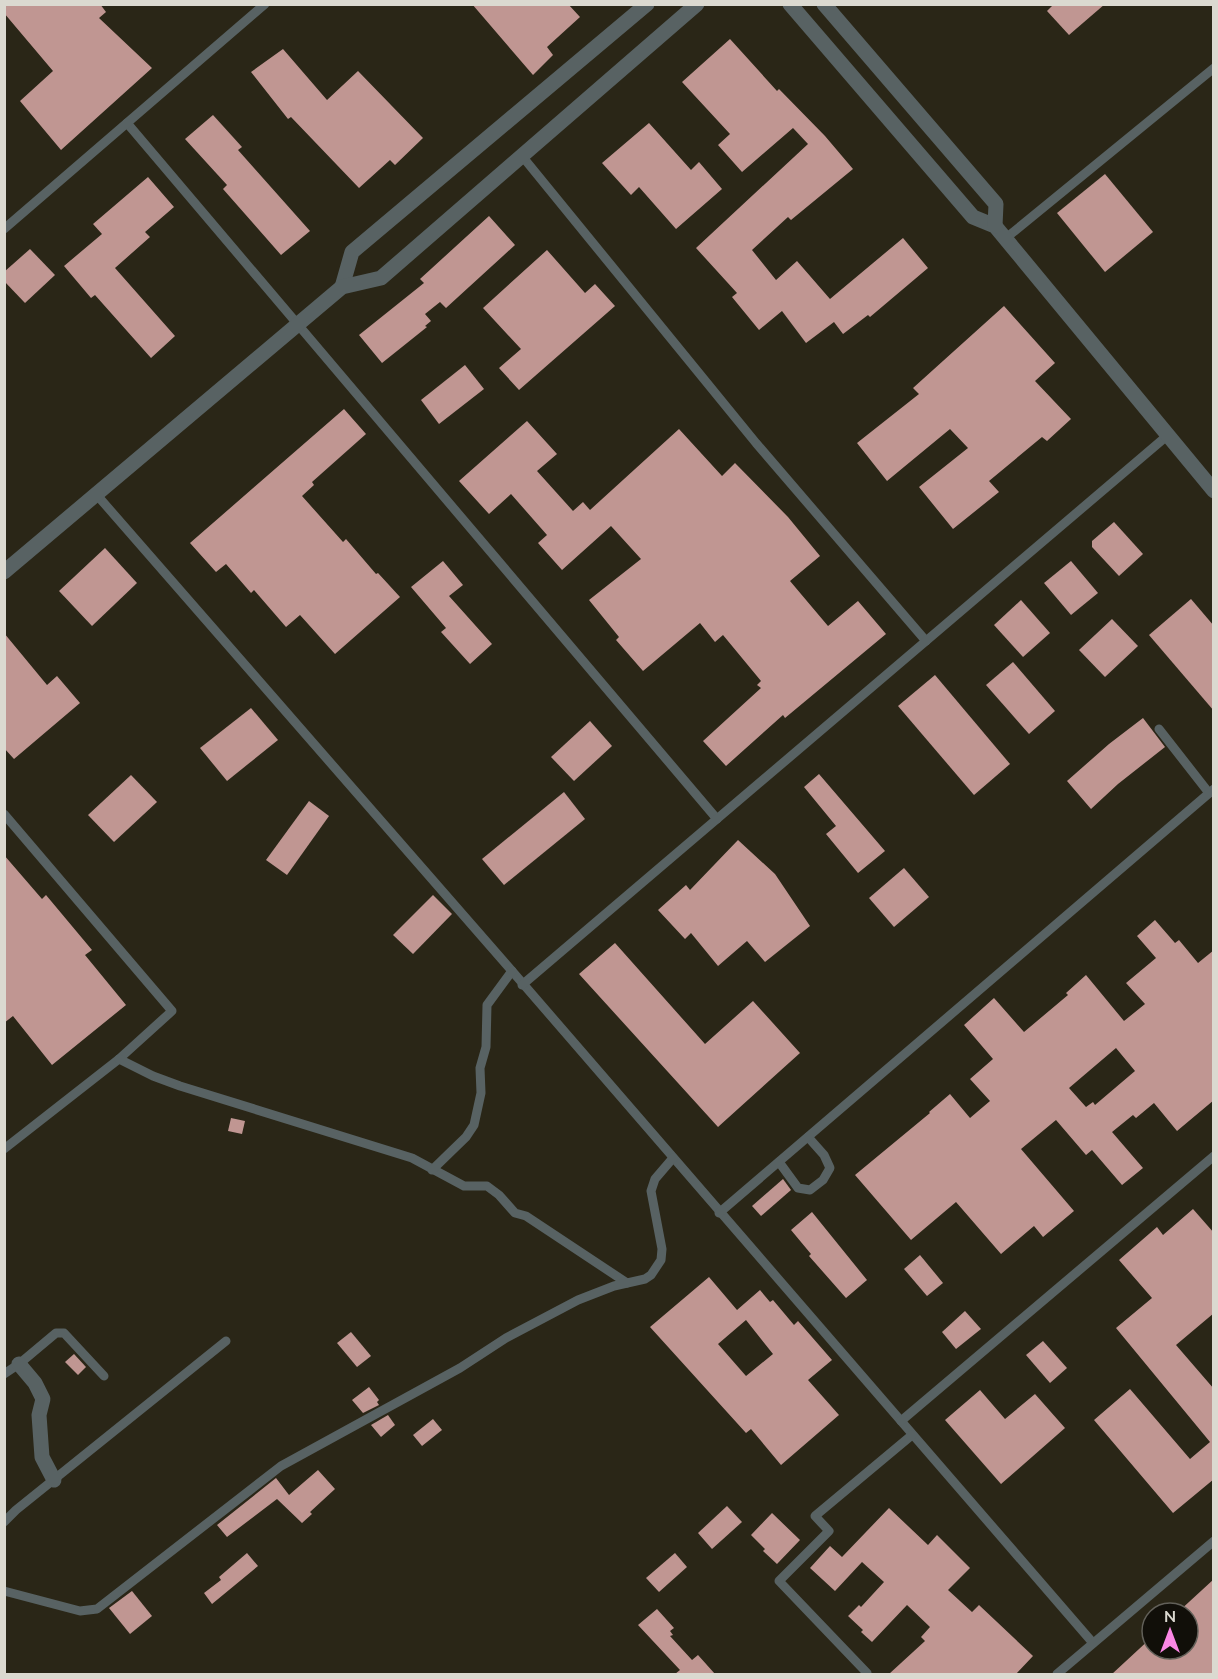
<svg xmlns="http://www.w3.org/2000/svg" width="1218" height="1679" font-family="Mulish,sans-serif">
	<style>
		.building { fill: #c09692; fill-rule: evenodd }
		.lines { fill: none; stroke-linecap: round; stroke-linejoin: round }
		.service { stroke: #586263; stroke-width: 9 }
		.minor { stroke: #586263; stroke-width: 15 }
		.tertiary { stroke: #586263; stroke-width: 15 }
	</style>
	<rect width="100%" height="100%" fill="#2a2617"/>
	<g class="building">
		<path d="M4,4h96l6,8 -7,6 53,50 -91,82 -41,-49 33,-30 -49,-58z"/>
		<path d="M472,4h96l12,13 -33,30 6,8 -20,20z"/>
		<path d="M1054,4h51l-36,31 -22,-24z"/>
		<path d="M730,39l47,52 2,-2 46,47 28,33 -62,51 -3,-3 -36,33 24,30 21,-19 33,38 73,-61 25,30 -58,49 -2,-2 -25,19 -9,-12 -28,21 -24,-32 -23,19 -27,-33 5,-4 -41,-45 112,-104 -15,-16 -51,44 -24,-27 12,-11 -48,-52z"/>
		<path d="M283,49l44,51 31,-29 65,67 -28,27 -5,-5 -31,28 -68,-71 -3,2 -37,-47z"/>
		<path d="M213,115l29,32 -4,3 72,81 -29,24 -58,-66 4,-4 -42,-46z"/>
		<path d="M649,123l42,47 8,-8 23,27 -46,40 -37,-42 -8,8 -29,-32z"/>
		<path d="M1105,174l48,58 -48,40 -48,-59z"/>
		<path d="M148,177l26,30 -29,25 5,5 -35,31 60,68 -24,22 -56,-63 -4,3 -27,-32 38,-32 -9,-10z"/>
		<path d="M489,216l26,29 -69,63 -6,-6 -15,12 6,7 -6,5 2,1 -45,36 -23,-28 65,-52 -4,-4z"/>
		<path d="M30,249l25,26 -30,28 -21,-22v-9z"/>
		<path d="M547,250l38,43 10,-9 20,22 -96,84 -20,-22 22,-19 -38,-41z"/>
		<path d="M1004,306l51,57 -20,18 36,38 -24,22 -5,-4 -53,44 10,11 -46,37 -34,-42 49,-39 -18,-19 -63,52 -30,-38 62,-49 -6,-6z"/>
		<path d="M465,365l19,24 -45,35 -18,-24z"/>
		<path d="M344,409l22,25 -54,48 2,3 -12,11 41,46 3,-3 30,35 2,-1 22,24 -65,57 -35,-39 -14,12 -32,-37 -3,3 -25,-29 -10,8 -26,-29z"/>
		<path d="M527,421l30,33 -20,17 36,40 10,-9 7,8 89,-81 43,47 13,-13 53,54 32,39 -30,25 38,45 30,-25 28,33 -101,84 -2,-3 -57,51 -23,-25 58,-53 -4,-3 4,-4 -38,-46 -8,7 -15,-19 -57,48 -27,-31 3,-3 -30,-37 52,-41 -30,-33 -49,44 -24,-27 9,-8 -36,-41 -22,20 -30,-33z"/>
		<path d="M1114,522l29,32 -24,22 -27,-29v-6z"/>
		<path d="M105,548l32,35 -45,43 -33,-35z"/>
		<path d="M443,561l20,24 -14,11 43,48 -22,20 -29,-32 5,-4 -35,-41z"/>
		<path d="M1071,561l27,32 -27,22 -27,-32z"/>
		<path d="M1191,599l23,27v85l-65,-76z"/>
		<path d="M1021,600l29,33 -27,24 -29,-32z"/>
		<path d="M1112,619l26,27 -33,31 -26,-27z"/>
		<path d="M4,633l43,52 10,-9 23,27 -66,56 -10,-11z"/>
		<path d="M1013,662l42,49 -26,23 -43,-49z"/>
		<path d="M935,675l75,89 -36,31 -76,-89z"/>
		<path d="M251,708l27,32 -51,41 -27,-33z"/>
		<path d="M1143,718l22,29 -47,37 -27,25 -24,-28 42,-37z"/>
		<path d="M590,721l22,25 -38,35 -23,-24z"/>
		<path d="M819,774l66,77 -27,22 -32,-39 10,-8 -32,-39z"/>
		<path d="M131,775l26,27 -43,40 -26,-27z"/>
		<path d="M564,792l21,27 -81,66 -22,-26z"/>
		<path d="M309,801l20,15 -42,59 -21,-15z"/>
		<path d="M738,840l37,34 35,52 -45,36 -18,-21 -29,25 -27,-33 -6,6 -27,-29 28,-25 4,5z"/>
		<path d="M4,855l38,44 4,-4 46,55 -7,5 41,50 -74,60 -39,-49 -9,7z"/>
		<path d="M904,868l25,29 -35,30 -25,-29z"/>
		<path d="M433,895l19,19 -39,40 -20,-19z"/>
		<path d="M1155,920l20,23 4,-3 19,23 16,-13v150l-37,31 -23,-28 -18,15 -3,-3 -21,17 31,36 -21,17 -30,-35 -6,5 -30,-35 -35,29 53,62 -31,26 -9,-11 -33,28 -45,-52 -45,38 -56,-65 75,-62 -1,-1 21,-18 20,24 20,-17 -20,-22 23,-20 -29,-34 30,-27 30,34 44,-37 -2,-2 20,-18 38,46 21,-17 -19,-21 30,-25 -19,-22zM1116,1048l19,23 -40,34 -2,-3 -7,5 -17,-19z"/>
		<path d="M615,943l90,101 48,-43 47,52 -82,74 -139,-153z"/>
		<path d="M231,1118l14,3 -3,13 -14,-3z"/>
		<path d="M783,1179l8,11 -30,26 -9,-10z"/>
		<path d="M1193,1209l21,24v80l-38,32 38,44v90l-41,34 -79,-93 36,-31 60,70 20,-17 -94,-114 36,-30 -33,-38 38,-33 6,8z"/>
		<path d="M812,1212l55,68 -21,18 -37,-42 2,-2 -20,-24z"/>
		<path d="M920,1255l23,28 -16,13 -23,-27z"/>
		<path d="M709,1277l28,33 23,-20 10,12 3,-2 21,25 4,-4 34,39 -24,20 31,35 -58,50 -30,-36 -5,4 -96,-106zM746,1320l27,34 -27,22 -28,-32z"/>
		<path d="M965,1311l16,18 -25,20 -14,-17z"/>
		<path d="M351,1332l20,24 -14,11 -20,-24z"/>
		<path d="M1043,1341l24,27 -17,15 -24,-28z"/>
		<path d="M74,1354l12,13 -8,8 -13,-13z"/>
		<path d="M369,1387l10,13 -2,2 2,3 -16,8 -11,-13z"/>
		<path d="M980,1390l25,29 30,-25 30,34 -64,56 -56,-64z"/>
		<path d="M388,1415l7,10 -14,12 -10,-12z"/>
		<path d="M433,1419l9,11 -20,16 -9,-11z"/>
		<path d="M318,1470l17,19 -25,23 2,2 -10,9 -25,-24 -50,38 -10,-12 59,-47 13,17z"/>
		<path d="M727,1506l15,16 -30,27 -14,-16z"/>
		<path d="M889,1508l39,37 9,-10 33,33 -22,22 24,22 7,-7 54,51 -17,18h-127l36,-33 -4,-4 9,-10 -23,-22 -35,37 -11,-10 2,-2 -15,-14 11,-11 2,2 23,-25 -22,-20 -27,29 -25,-23 20,-22 12,11z"/>
		<path d="M772,1513l28,27 -23,24 -14,-13 2,-2 -14,-14z"/>
		<path d="M247,1553l11,13 -46,38 -8,-11 17,-13 -2,-3z"/>
		<path d="M675,1553l12,14 -28,25 -13,-14z"/>
		<path d="M1214,1579v95h-102l40,-37v12h36v-36h-11z"/>
		<path d="M132,1591l20,25 -22,18 -21,-26z"/>
		<path d="M657,1609l17,19 -4,3 3,4 -3,1 22,24 6,-5 17,19h-40l5,-4 -42,-45z"/>
	</g>
	<g class="lines">
		<g class="service">
			<path d="M127,123l590,696"/>
			<path d="M522,156l234,287 170,198"/>
			<path d="M4,229l261,-225"/>
			<path d="M1006,238l208,-170"/>
			<path d="M96,494l416,477 581,672"/>
			<path d="M1159,729l50,64"/>
			<path d="M4,814l168,197 -53,48 -115,90"/>
			<path d="M522,985l646,-550"/>
			<path d="M119,1059l34,17 27,10 232,72 52,28h23l12,9 16,18 11,3 101,67"/>
			<path d="M779,1162l19,26 12,2 13,-10 7,-12 -6,-13 -16,-18"/>
			<path d="M432,1170l34,-33 8,-12 7,-32 -1,-25 6,-21 1,-42 25,-34"/>
			<path d="M719,1213l495,-424"/>
			<path d="M4,1374l15,-10 37,-31h8l40,43"/>
			<path d="M901,1421l313,-265"/>
			<path d="M4,1522l12,-12 210,-169"/>
			<path d="M4,1591l76,20 17,-2 184,-143 179,-98 46,-30 72,-38 36,-14 31,-7 6,-4 10,-15 1,-11 -11,-58 4,-12 18,-21"/>
			<path d="M865,1674l2,-1 -88,-92 50,-50 -14,-15 97,-81"/>
			<path d="M1057,1674l157,-133"/>
		</g>
		<path class="minor" d="M19,1364l16,19 8,16 -4,16 3,42 12,23"/>
		<g class="tertiary">
			<path d="M790,4l183,213 22,9 219,265"/>
			<path d="M824,4l172,200 -1,22"/>
			<path d="M342,287l10,-35 295,-248"/>
			<path d="M4,572l338,-285 39,-9 316,-274"/>
		</g>
	</g>
	<rect width="1218" height="1679" fill="none" stroke="#dbd9d0" stroke-width="12"/>
	<g transform="translate(1170 1631)"><circle r="28" fill="#110f09" stroke="#626059" stroke-width="1.5"/>
	<path d="M0-4.5L10 22L0 15L-10 22Z" fill="#fb87e5"/>
	<text y="-9" font-size="16" font-weight="bold" text-anchor="middle" fill="#dbd9d0">N</text>
	</g>
</svg>
